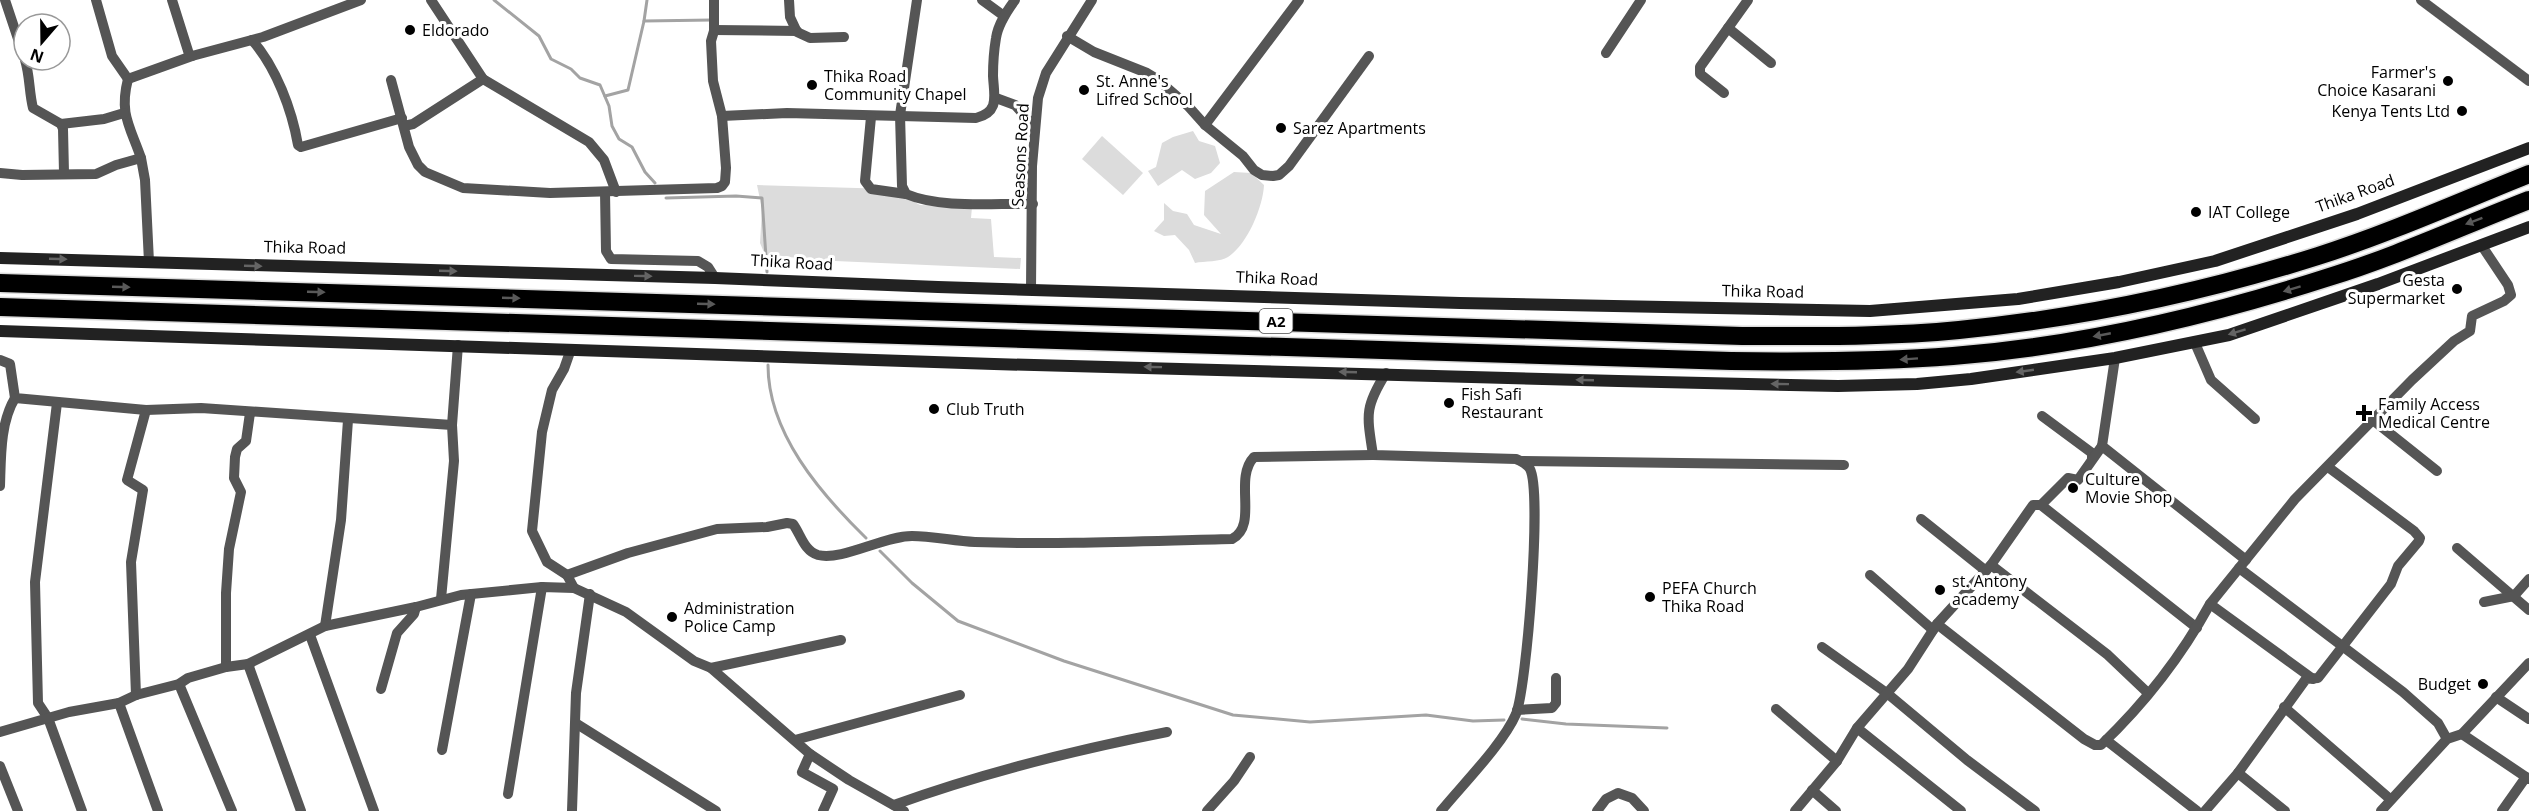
<svg xmlns="http://www.w3.org/2000/svg" width="2529" height="811" font-family="'Open Sans',sans-serif">
	<style>
		.green { fill: #dcdcdc }
		.lines { fill: none; stroke-linecap: round; stroke-linejoin: round }
		.stream { stroke: #a3a3a3; stroke-width: 3 }
		.highway-casing { stroke: #dbdbdb; stroke-width: 21 }
		.street { stroke: #555; stroke-width: 10 }
		.secondary { stroke: #222; stroke-width: 12 }
		.highway { stroke: #000; stroke-width: 18 }
		.oneway { fill: #595959 }
		.oneway2 { fill: #646464 }
		.poi-dot { fill: #000; stroke: #fff; stroke-width: 2 }
		.labels { text-anchor: middle; dominant-baseline: central; stroke-width: 6; stroke-linejoin: round; paint-order: stroke }
		.shield { fill: #fff; stroke: #4c4c4c; stroke-width: 1.5 }
		.shield-label { font-size: 15px; font-weight: bold; fill: #000 }
		.poi-label { font-size: 16px; fill: #000; stroke: #fff; text-anchor: start }
		.street-label { font-size: 16px; fill: #000; stroke: #fff }
	</style>
	<rect width="100%" height="100%" fill="#fff"/>
	<g class="green">
		<path d="M1193,131l6,10 16,5 5,17 -9,10 -16,6 -13,-9 -24,16 -10,-15 8,-4 6,-24 11,-6z"/>
		<path d="M1102,136l41,37 -20,22 -41,-36z"/>
		<path d="M1234,172l17,1 13,12c-1,22 -17,60 -36,72 -7,5 -24,4 -33,6l-6,-13 -14,-15 -11,1 -10,-5 10,-11v-17l9,8 14,3 7,11 27,9 -17,-19 1,-24z"/>
		<path d="M757,185l134,4 29,16 52,2 -1,11 20,1 3,38 27,1 -1,11 -185,-8 -70,-6 -5,-12 2,-34z"/>
	</g>
	<g class="lines">
		<g class="stream">
			<path d="M494,0l45,36 12,23 20,10 9,9 20,7 9,21 3,20 7,13 13,8 13,25 10,11"/>
			<path d="M644,21l3,-21"/>
			<path d="M605,96l23,-6 16,-69 68,-1"/>
			<path d="M666,198l70,-2 26,2 5,74"/>
			<path d="M768,365c0,68 52,128 98,173"/>
			<path d="M880,551l32,32 46,38 106,40 169,54 77,7 116,-7 47,6 31,-1"/>
			<path d="M1522,719l44,5 101,4"/>
		</g>
		<g class="highway-casing">
			<g id="highway">
				<path d="M0,283l1742,53c73,0 145,1 217,-6 122,-12 242,-37 359,-74 72,-23 141,-54 211,-82"/>
				<path d="M0,307l1731,54c74,1 148,1 222,-5 127,-10 252,-39 373,-78 69,-21 136,-52 203,-78"/>
			</g>
		</g>
		<g class="street">
			<path d="M5,0l19,57"/>
			<path d="M96,0l16,56 16,23 64,-23 71,-19 98,-37"/>
			<path d="M172,0l17,54 3,2"/>
			<path d="M431,0l52,79 106,63 15,18 12,32"/>
			<path d="M789,0l1,17 7,15 13,6 34,-1"/>
			<path d="M917,0l-17,115 2,71 4,8c36,15 87,9 127,10"/>
			<path d="M982,0l22,16"/>
			<path d="M2421,0l108,81"/>
			<path d="M1728,28l43,35"/>
			<path d="M714,30l83,1"/>
			<path d="M1067,36l27,16 53,21 10,6 31,27 17,19 38,31 11,14 8,5 11,1 6,-1 10,-9 80,-110"/>
			<path d="M252,40c24,27 40,70 46,105l3,2 101,-29"/>
			<path d="M1606,53l35,-53"/>
			<path d="M25,60c5,16 4,32 8,48l28,16 2,5 1,44"/>
			<path d="M128,79c-9,35 2,47 13,79"/>
			<path d="M391,80l18,67 9,18 7,7 38,16 87,5 167,-5 5,-2 3,-4 1,-14 -4,-52 -9,-35 -2,-40 3,-10v-31"/>
			<path d="M1724,93l-24,-19v-7l48,-67"/>
			<path d="M996,98l19,7 20,22"/>
			<path d="M722,116l65,-3 189,5c24,-6 18,-22 17,-42 0,-12 1,-26 3,-38 2,-14 11,-27 19,-38"/>
			<path d="M871,117l-6,64 6,8 35,5"/>
			<path d="M61,124l43,-5 20,-6"/>
			<path d="M1205,125l94,-125"/>
			<path d="M404,126l9,-2 70,-45"/>
			<path d="M0,173l22,2 74,-1 20,-9 25,-7 4,22 4,82"/>
			<path d="M605,192l1,59 5,8 87,2 10,6 7,11"/>
			<path d="M1031,290l1,-124 6,-68 8,-25 46,-73"/>
			<path d="M2195,343l16,37 44,39"/>
			<path d="M571,349l-7,20 -12,21 -10,42 -10,99 15,31 20,13 7,13 52,24 68,49 17,7 99,86 39,26 55,31"/>
			<path d="M2115,358l-13,88 144,114"/>
			<path d="M0,360l10,4 5,34 131,12 55,-2 251,17 2,36 -13,138"/>
			<path d="M1386,373c-22,35 -19,42 -13,82l143,4c5,2 11,5 14,10 12,23 -3,217 -14,245 -13,30 -53,70 -75,97"/>
			<path d="M57,403l-22,179 3,121 10,15 34,93"/>
			<path d="M2042,416l50,37v6"/>
			<path d="M2373,420l64,51"/>
			<path d="M452,425l6,-80"/>
			<path d="M1521,461l323,4"/>
			<path d="M0,486c1,-29 0,-63 15,-88"/>
			<path d="M2041,505l156,123"/>
			<path d="M1921,519l65,52"/>
			<path d="M2457,548l72,62"/>
			<path d="M1991,565l117,90 40,38"/>
			<path d="M2239,568l164,124 35,31 9,16"/>
			<path d="M567,575l61,-22 89,-24 50,-2 20,-4 6,1c8,11 11,27 25,31 24,6 66,-19 94,-19 20,0 42,5 63,6 85,3 171,-1 257,-3 27,-14 1,-60 22,-82l119,-2"/>
			<path d="M1870,575l63,55"/>
			<path d="M2484,602l30,-6 15,-17"/>
			<path d="M1937,624l147,115 11,6h6c42,-40 81,-90 109,-141"/>
			<path d="M325,626l16,-106 7,-100"/>
			<path d="M310,635l64,176"/>
			<path d="M1822,647l66,47 79,66 68,51"/>
			<path d="M248,664l53,147"/>
			<path d="M226,667v-74l3,-44 12,-57 -7,-14 1,-21 2,-8 9,-8 4,-28"/>
			<path d="M711,668l130,-28"/>
			<path d="M2313,679l-103,-75 85,-105 117,-119 42,-39 16,-10 2,-15 32,-15 7,-6 -3,-10 -26,-39"/>
			<path d="M179,684l53,127"/>
			<path d="M381,689l16,-56 17,-19 2,-7"/>
			<path d="M136,695l-5,-133 12,-72 -16,-10 19,-70"/>
			<path d="M2496,697l33,22"/>
			<path d="M119,703l39,108"/>
			<path d="M2284,707l106,92"/>
			<path d="M1776,709l61,52"/>
			<path d="M1517,710l35,-2 4,-5v-25"/>
			<path d="M577,724l139,87"/>
			<path d="M1857,728l104,83"/>
			<path d="M0,732l69,-20 50,-9 17,-8 43,-11 9,-6 38,-11 22,-3 77,-38 91,-19 45,-12 81,-8 32,1"/>
			<path d="M2462,734l67,45"/>
			<path d="M795,740l165,-45"/>
			<path d="M2106,740l91,71"/>
			<path d="M442,750l29,-156"/>
			<path d="M810,754l-8,18 31,17 -10,22"/>
			<path d="M0,766l18,45"/>
			<path d="M2238,773l47,38"/>
			<path d="M1812,790l24,21"/>
			<path d="M508,794l34,-207"/>
			<path d="M894,805c88,-32 181,-55 273,-73"/>
			<path d="M572,811l4,-118 14,-99"/>
			<path d="M1207,811l27,-30 16,-24"/>
			<path d="M1597,811l9,-12 12,-6 14,5 12,13"/>
			<path d="M1795,811l42,-50 20,-33 51,-59 29,-45 54,-59 42,-60h8l27,-27 10,2 24,-34"/>
			<path d="M2205,811l33,-38 68,-94 12,-1 73,-94 7,-18 21,-25 1,-3 -6,-7 -86,-64"/>
			<path d="M2381,811l66,-72 15,-5 67,-71"/>
			<path d="M2502,811l24,-34"/>
		</g>
		<g class="secondary">
			<path d="M0,258l715,20 223,9 522,16 410,8 148,-12 101,-17 96,-21 142,-47 172,-66"/>
			<path d="M0,331l994,33 624,17 220,5 79,-2 54,-5 144,-21 114,-23 149,-51 151,-57"/>
		</g>
		<use href="#highway" class="highway"/>
	</g>
	<defs><path id="oneway-solid" d="M-6-.8H1V-3.2L6.5 0L1 3.2V.8H-6Z" transform="scale(1.5)"/></defs>
	<g class="oneway">
		<use href="#oneway-solid" transform="translate(2474 221) rotate(159)"/>
		<use href="#oneway-solid" transform="translate(121 287) rotate(2)"/>
		<use href="#oneway-solid" transform="translate(2292 289) rotate(163)"/>
		<use href="#oneway-solid" transform="translate(316 292) rotate(2)"/>
		<use href="#oneway-solid" transform="translate(511 298) rotate(2)"/>
		<use href="#oneway-solid" transform="translate(706 304) rotate(2)"/>
		<use href="#oneway-solid" transform="translate(2102 335) rotate(169)"/>
		<use href="#oneway-solid" transform="translate(1909 359) rotate(176)"/>
	</g>
	<g class="oneway2">
		<use href="#oneway-solid" transform="translate(58 259) rotate(2)"/>
		<use href="#oneway-solid" transform="translate(253 266) rotate(2)"/>
		<use href="#oneway-solid" transform="translate(448 271) rotate(2)"/>
		<use href="#oneway-solid" transform="translate(643 276) rotate(1)"/>
		<use href="#oneway-solid" transform="translate(2237 332) rotate(163)"/>
		<use href="#oneway-solid" transform="translate(1153 367) rotate(-179)"/>
		<use href="#oneway-solid" transform="translate(2025 371) rotate(172)"/>
		<use href="#oneway-solid" transform="translate(1348 372) rotate(-178)"/>
		<use href="#oneway-solid" transform="translate(1585 380) rotate(-178)"/>
		<use href="#oneway-solid" transform="translate(1780 384) rotate(-179)"/>
	</g>
	<g class="poi-dot">
		<circle cx="410" cy="30" r="6"/>
		<circle cx="2448" cy="81" r="6"/>
		<circle cx="812" cy="85" r="6"/>
		<circle cx="1084" cy="90" r="6"/>
		<circle cx="2462" cy="111" r="6"/>
		<circle cx="1281" cy="128" r="6"/>
		<circle cx="2196" cy="212" r="6"/>
		<circle cx="2457" cy="289" r="6"/>
		<circle cx="1449" cy="403" r="6"/>
		<circle cx="934" cy="409" r="6"/>
		<path d="M2361 404h6v6h6v6h-6v6h-6v-6h-6v-6h6z"/>
		<circle cx="2073" cy="488" r="6"/>
		<circle cx="1940" cy="590" r="6"/>
		<circle cx="1650" cy="597" r="6"/>
		<circle cx="672" cy="617" r="6"/>
		<circle cx="2483" cy="684" r="6"/>
	</g>
	<g class="labels">
		<rect class="shield" x="1259.5" y="309" width="33" height="24" rx="4.5"/>
		<g class="shield-label">
			<text x="1276" y="321">A2</text>
		</g>
		<g class="poi-label">
			<text x="422" y="30">Eldorado</text>
			<text x="2436" y="72" text-anchor="end">Farmer's<tspan x="2436" dy="18">Choice Kasarani</tspan></text>
			<text x="824" y="76">Thika Road<tspan x="824" dy="18">Community Chapel</tspan></text>
			<text x="1096" y="81">St. Anne's<tspan x="1096" dy="18">Lifred School</tspan></text>
			<text x="2450" y="111" text-anchor="end">Kenya Tents Ltd</text>
			<text x="1293" y="128">Sarez Apartments</text>
			<text x="2208" y="212">IAT College</text>
			<text x="2445" y="280" text-anchor="end">Gesta<tspan x="2445" dy="18">Supermarket</tspan></text>
			<text x="1461" y="394">Fish Safi<tspan x="1461" dy="18">Restaurant</tspan></text>
			<text x="2378" y="404">Family Access<tspan x="2378" dy="18">Medical Centre</tspan></text>
			<text x="946" y="409">Club Truth</text>
			<text x="2085" y="479">Culture<tspan x="2085" dy="18">Movie Shop</tspan></text>
			<text x="1952" y="581">st. Antony<tspan x="1952" dy="18">academy</tspan></text>
			<text x="1662" y="588">PEFA Church<tspan x="1662" dy="18">Thika Road</tspan></text>
			<text x="684" y="608">Administration<tspan x="684" dy="18">Police Camp</tspan></text>
			<text x="2471" y="684" text-anchor="end">Budget</text>
		</g>
		<g class="street-label">
			<text transform="translate(1020 155) rotate(-87)">Seasons Road</text>
			<text transform="translate(2355 193) rotate(-20)">Thika Road</text>
			<text transform="translate(305 247) rotate(1)">Thika Road</text>
			<text transform="translate(792 262) rotate(3)">Thika Road</text>
			<text transform="translate(1277 278) rotate(2)">Thika Road</text>
			<text transform="translate(1763 291) rotate(1)">Thika Road</text>
		</g>
	</g>
	<g transform="translate(42 42) rotate(200)"><circle r="28" fill="#ffffff" stroke="#999999" stroke-width="1.5"/>
	<path d="M0-4.5L10 22L0 15L-10 22Z" fill="#000000"/>
	<text y="-9" font-size="16" font-weight="bold" text-anchor="middle" fill="#000000">N</text>
	</g>
</svg>
